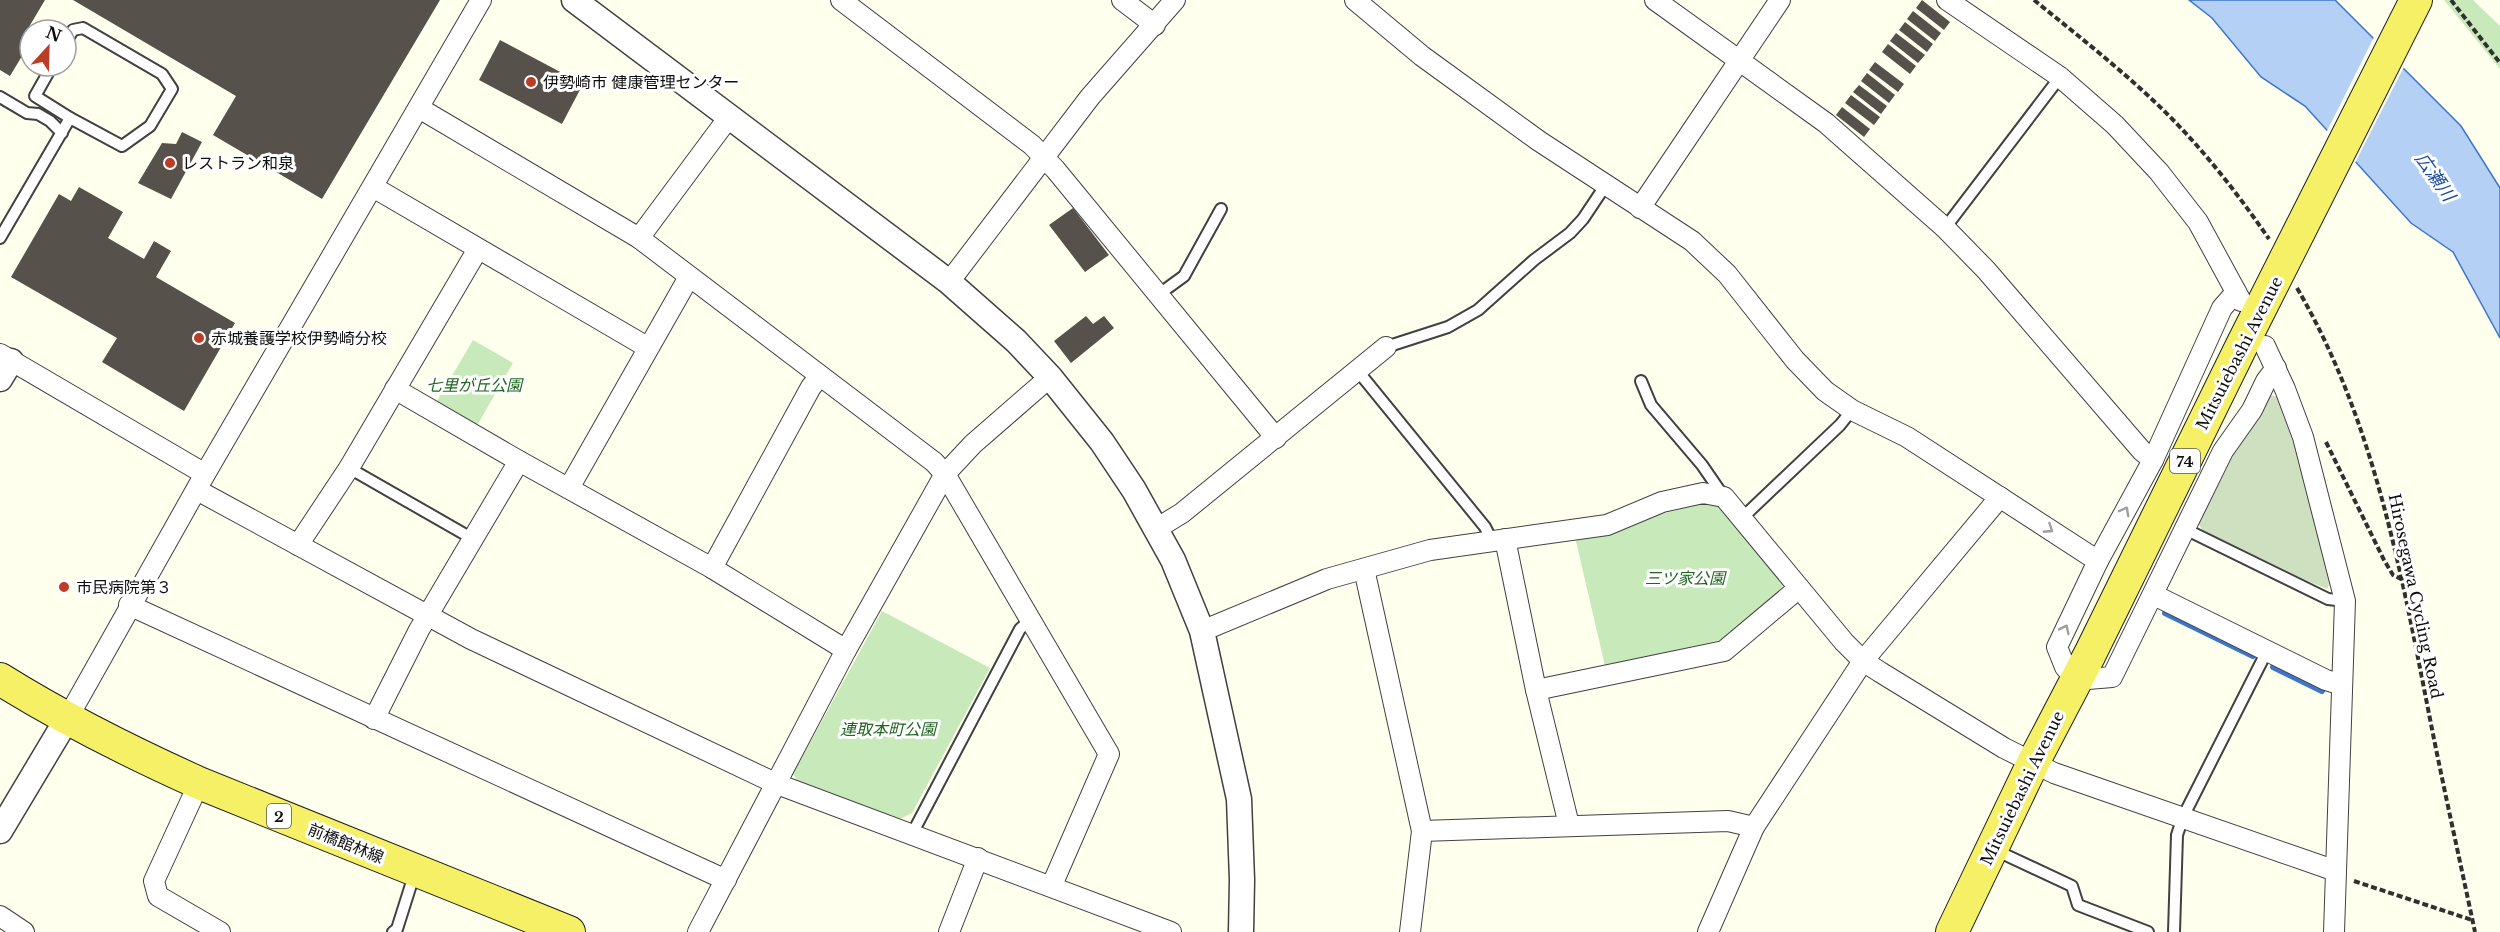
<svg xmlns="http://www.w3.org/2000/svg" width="2500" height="932" font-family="'Libre Baskerville','Noto Sans JP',serif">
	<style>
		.green { fill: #c8e9b9 }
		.cemetery { fill: #cfe0c0 }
		.water { fill: #b4d0f5; stroke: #3c76cb; stroke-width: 1.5 }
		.pier { fill: #ffe }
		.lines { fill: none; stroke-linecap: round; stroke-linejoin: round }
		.stream { stroke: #3c76cb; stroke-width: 6 }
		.building { fill: #56514a }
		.service-casing { stroke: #414141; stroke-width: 14 }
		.minor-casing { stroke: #414141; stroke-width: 22 }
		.tertiary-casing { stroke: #414141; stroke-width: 27 }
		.primary-casing { stroke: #1f1f1f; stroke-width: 34 }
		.path { stroke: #303030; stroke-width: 4; stroke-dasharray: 6 3; stroke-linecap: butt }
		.service { stroke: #fff; stroke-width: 10 }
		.minor { stroke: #fff; stroke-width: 20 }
		.tertiary { stroke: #fff; stroke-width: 24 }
		.primary { stroke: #f6f067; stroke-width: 32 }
		.oneway { stroke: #9f9f9f }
		.poi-dot { fill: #bc3d27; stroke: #fff; stroke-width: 2 }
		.labels { text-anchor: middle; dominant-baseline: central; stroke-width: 6; stroke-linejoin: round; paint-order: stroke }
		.shield { fill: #fff; stroke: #565656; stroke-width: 1.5 }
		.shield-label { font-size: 15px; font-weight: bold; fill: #0e0e0e }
		.poi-label { font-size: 16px; fill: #0e0e0e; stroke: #fff; text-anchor: start }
		.street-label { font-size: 16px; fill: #0e0e0e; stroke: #fff }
		.park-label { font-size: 16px; font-style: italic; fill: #1f651f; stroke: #fff }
		.water-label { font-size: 18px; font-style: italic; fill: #18499e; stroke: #fff }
	</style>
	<rect width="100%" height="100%" fill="#ffe"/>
	<g class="green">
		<path d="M2444,0h29l27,26v43z"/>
		<path d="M473,340l40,23 -38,66 -41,-23z"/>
		<path d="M1707,502l12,4 65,75 -3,11 -60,48 -116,26 -30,-129z"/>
		<path d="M882,611l108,57 -78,145 -12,6 -103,-39 -4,-6z"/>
	</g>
	<path class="cemetery" d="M2270,395l8,2 18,54 34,132 -3,6 -45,-18 -79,-40 -5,-8 37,-74z"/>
	<path class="water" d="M2189,0h146l126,126 39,62v150l-47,-86 -42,-29 -106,-117 -44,-29 -49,-59z"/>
	<path class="pier" d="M2375,35l30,30 -51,100 -28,-32z"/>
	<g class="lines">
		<g class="stream">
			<path d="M2165,613l88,43"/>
			<path d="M2273,667l49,24"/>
		</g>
	</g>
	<g class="building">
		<path d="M0,0h45l-25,42 8,4 -18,30 -10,-6z"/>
		<path d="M73,0h367l-118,199 -109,-64 23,-39z"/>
		<path d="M1922,0l28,22 -6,8 -28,-22z"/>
		<path d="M1913,11l28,22 -6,8 -28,-22z"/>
		<path d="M1905,22l28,22 -6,8 -28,-22z"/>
		<path d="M1896,33l29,22 -7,8 -28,-22z"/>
		<path d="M500,40l83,44 -21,40 -83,-44z"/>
		<path d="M1888,44l28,22 -6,8 -28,-22z"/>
		<path d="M1875,62l29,22 -6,8 -29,-22z"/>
		<path d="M1867,73l28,22 -6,8 -28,-22z"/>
		<path d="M1859,85l28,21 -6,8 -28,-22z"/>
		<path d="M1851,95l29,22 -6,8 -29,-22z"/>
		<path d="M1842,107l28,22 -6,8 -28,-22z"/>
		<path d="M182,132l20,10 -31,57 -33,-16 24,-40 14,1z"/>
		<path d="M79,187l44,25 -15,26 36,21 10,-18 17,10 -15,26 79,46 -51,88 -82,-49 15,-24 -106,-61 48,-83 12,7z"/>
		<path d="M1073,208l36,47 -24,17 -36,-47z"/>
		<path d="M1086,316l7,8 11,-8 10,12 -43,35 -17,-22z"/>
	</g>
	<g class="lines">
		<g class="service-casing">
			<g id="service">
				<path d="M52,66l-17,30 35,22 52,28 28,-20 22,-37 -10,-15 -79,-46 -10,2 -7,12"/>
				<path d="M0,97l27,16 11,1 12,7 12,12"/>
				<path d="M1945,228l115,-151"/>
				<path d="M0,238l70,-120"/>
				<path d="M1158,295l26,-19 37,-67"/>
				<path d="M1386,347l62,-20 30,-17 56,-50 36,-27 13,-14 22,-33"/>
				<path d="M1357,370l128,157 7,14"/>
				<path d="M1641,381l10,24 51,60 22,32"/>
				<path d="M349,468l124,71"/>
				<path d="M1741,519l99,-94 12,-15"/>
				<path d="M2185,529l143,70 17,2"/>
				<path d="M912,834l108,-205 10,-9"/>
				<path d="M1995,850l77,36 6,19 70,27"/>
				<path d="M393,932l4,-3 18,-57"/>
				<path d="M2174,932l3,-97 6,-18 84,-166"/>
			</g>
		</g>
		<g class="minor-casing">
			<g id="minor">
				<path d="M841,0l191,145 23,24 221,269"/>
				<path d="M1122,0l33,25"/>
				<path d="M1355,0l67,56 117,85 153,100 35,33 68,86 30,31 27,19 55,27 191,124"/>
				<path d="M1655,0l171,123 119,105 41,42 156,181 11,9"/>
				<path d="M1947,0l113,77 55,48 44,47 39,50 43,79"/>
				<path d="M419,108l220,130 295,224 11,12 164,280 -57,131"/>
				<path d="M373,187l274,160"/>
				<path d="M1640,208l140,-208"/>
				<path d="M639,238l90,-121"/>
				<path d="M949,282l141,-185 85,-97"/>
				<path d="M2236,292l-14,16 -69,152 -55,101 -41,86 8,20 11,13 36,-3 111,-226 29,-41 14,-29 10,-13"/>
				<path d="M2265,346l20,43 18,48 42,164 -11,331"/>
				<path d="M0,354l205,120"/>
				<path d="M395,389l124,72 193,107 134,82"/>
				<path d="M569,488l120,-211"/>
				<path d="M197,490l274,149 306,145 394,148"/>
				<path d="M1156,529l26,-16 204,-166"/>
				<path d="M1505,539l31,151 33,135"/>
				<path d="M298,545l51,-77 129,-219"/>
				<path d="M712,568l99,-181 9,-11"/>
				<path d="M1364,569l58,262 -12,101"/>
				<path d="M2154,595l172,85 16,5"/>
				<path d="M129,605l597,275"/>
				<path d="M1202,631l125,-52 103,-29 177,-25 55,-23 41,-9 21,4 120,145 19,19 17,11 124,76 50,25 282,98"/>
				<path d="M1536,690l188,-39 75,-63"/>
				<path d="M67,719l138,-245 276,-474"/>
				<path d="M374,719l45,-89 100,-169"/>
				<path d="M199,783l-45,98 4,15 62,36"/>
				<path d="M1422,831l306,-10 26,6"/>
				<path d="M0,916l24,16"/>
				<path d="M698,932l148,-282 99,-176 28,-30 77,-67"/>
				<path d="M949,932l29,-74"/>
				<path d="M1708,932l46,-105 109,-166 137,-164"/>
			</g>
		</g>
		<g class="tertiary-casing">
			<g id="tertiary">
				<path d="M574,0l375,282 67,59 34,36 52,65 32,48 39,70 29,71 37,168 3,81 -1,52"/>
				<path d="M0,379l11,-18"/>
				<path d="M0,831l67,-112"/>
			</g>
		</g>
		<g class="primary-casing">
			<g id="primary">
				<path d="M0,679c64,40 130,73 199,104l370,149"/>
				<path d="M1952,932l81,-169 57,-109 152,-309 174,-345"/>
			</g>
		</g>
		<g class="path">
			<path d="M2034,0c42,34 84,67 123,104 42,40 79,87 112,135"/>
			<path d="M2451,0l49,63"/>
			<path d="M2297,288c77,132 104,283 133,431 14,71 30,142 45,213"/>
			<path d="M2326,442l58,118 9,15 10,5"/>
			<path d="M2354,881l118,39"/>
		</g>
		<use href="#service" class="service"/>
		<use href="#minor" class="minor"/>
		<use href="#tertiary" class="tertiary"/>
		<use href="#primary" class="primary"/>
	</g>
	<defs><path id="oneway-chevron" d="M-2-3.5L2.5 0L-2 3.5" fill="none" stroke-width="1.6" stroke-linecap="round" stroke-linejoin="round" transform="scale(1.5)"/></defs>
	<g class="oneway">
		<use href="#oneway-chevron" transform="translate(2125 511) rotate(-62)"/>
		<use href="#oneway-chevron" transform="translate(2049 529) rotate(33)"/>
		<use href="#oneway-chevron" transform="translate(2065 629) rotate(-64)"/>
	</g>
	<g class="poi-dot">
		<circle cx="531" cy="82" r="6"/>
		<circle cx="170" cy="163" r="6"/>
		<circle cx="199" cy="338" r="6"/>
		<circle cx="64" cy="587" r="6"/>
	</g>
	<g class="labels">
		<g class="shield">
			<rect x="2170" y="449" width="30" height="24" rx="4.5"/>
			<rect x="267" y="804" width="24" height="24" rx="4.5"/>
		</g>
		<g class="shield-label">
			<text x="2185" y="461">74</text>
			<text x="279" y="816">2</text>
		</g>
		<g class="poi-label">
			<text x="543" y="82">伊勢崎市 健康管理センター</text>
			<text x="182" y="163">レストラン和泉</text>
			<text x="211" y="338">赤城養護学校伊勢崎分校</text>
			<text x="76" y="587">市民病院第３</text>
		</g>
		<g class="street-label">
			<text transform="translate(2239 353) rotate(-63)">Mitsuiebashi Avenue</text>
			<text transform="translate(2416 596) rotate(78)">Hirosegawa Cycling Road</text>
			<text transform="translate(2022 788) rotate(-64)">Mitsuiebashi Avenue</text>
			<text transform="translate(346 843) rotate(22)">前橋館林線</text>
		</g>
		<g class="park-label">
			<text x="474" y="385">七里が丘公園</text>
			<text x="1685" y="578">三ツ家公園</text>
			<text x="888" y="729">連取本町公園</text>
		</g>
		<g class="water-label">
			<text transform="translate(2435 177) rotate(55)">広瀬川</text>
		</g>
	</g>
	<g transform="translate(48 48) rotate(22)"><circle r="28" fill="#ffffff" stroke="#9f9f9f" stroke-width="1.5"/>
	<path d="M0-4.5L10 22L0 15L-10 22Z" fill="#bc3d27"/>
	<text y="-9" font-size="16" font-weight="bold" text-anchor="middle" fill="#0e0e0e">N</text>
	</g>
</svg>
